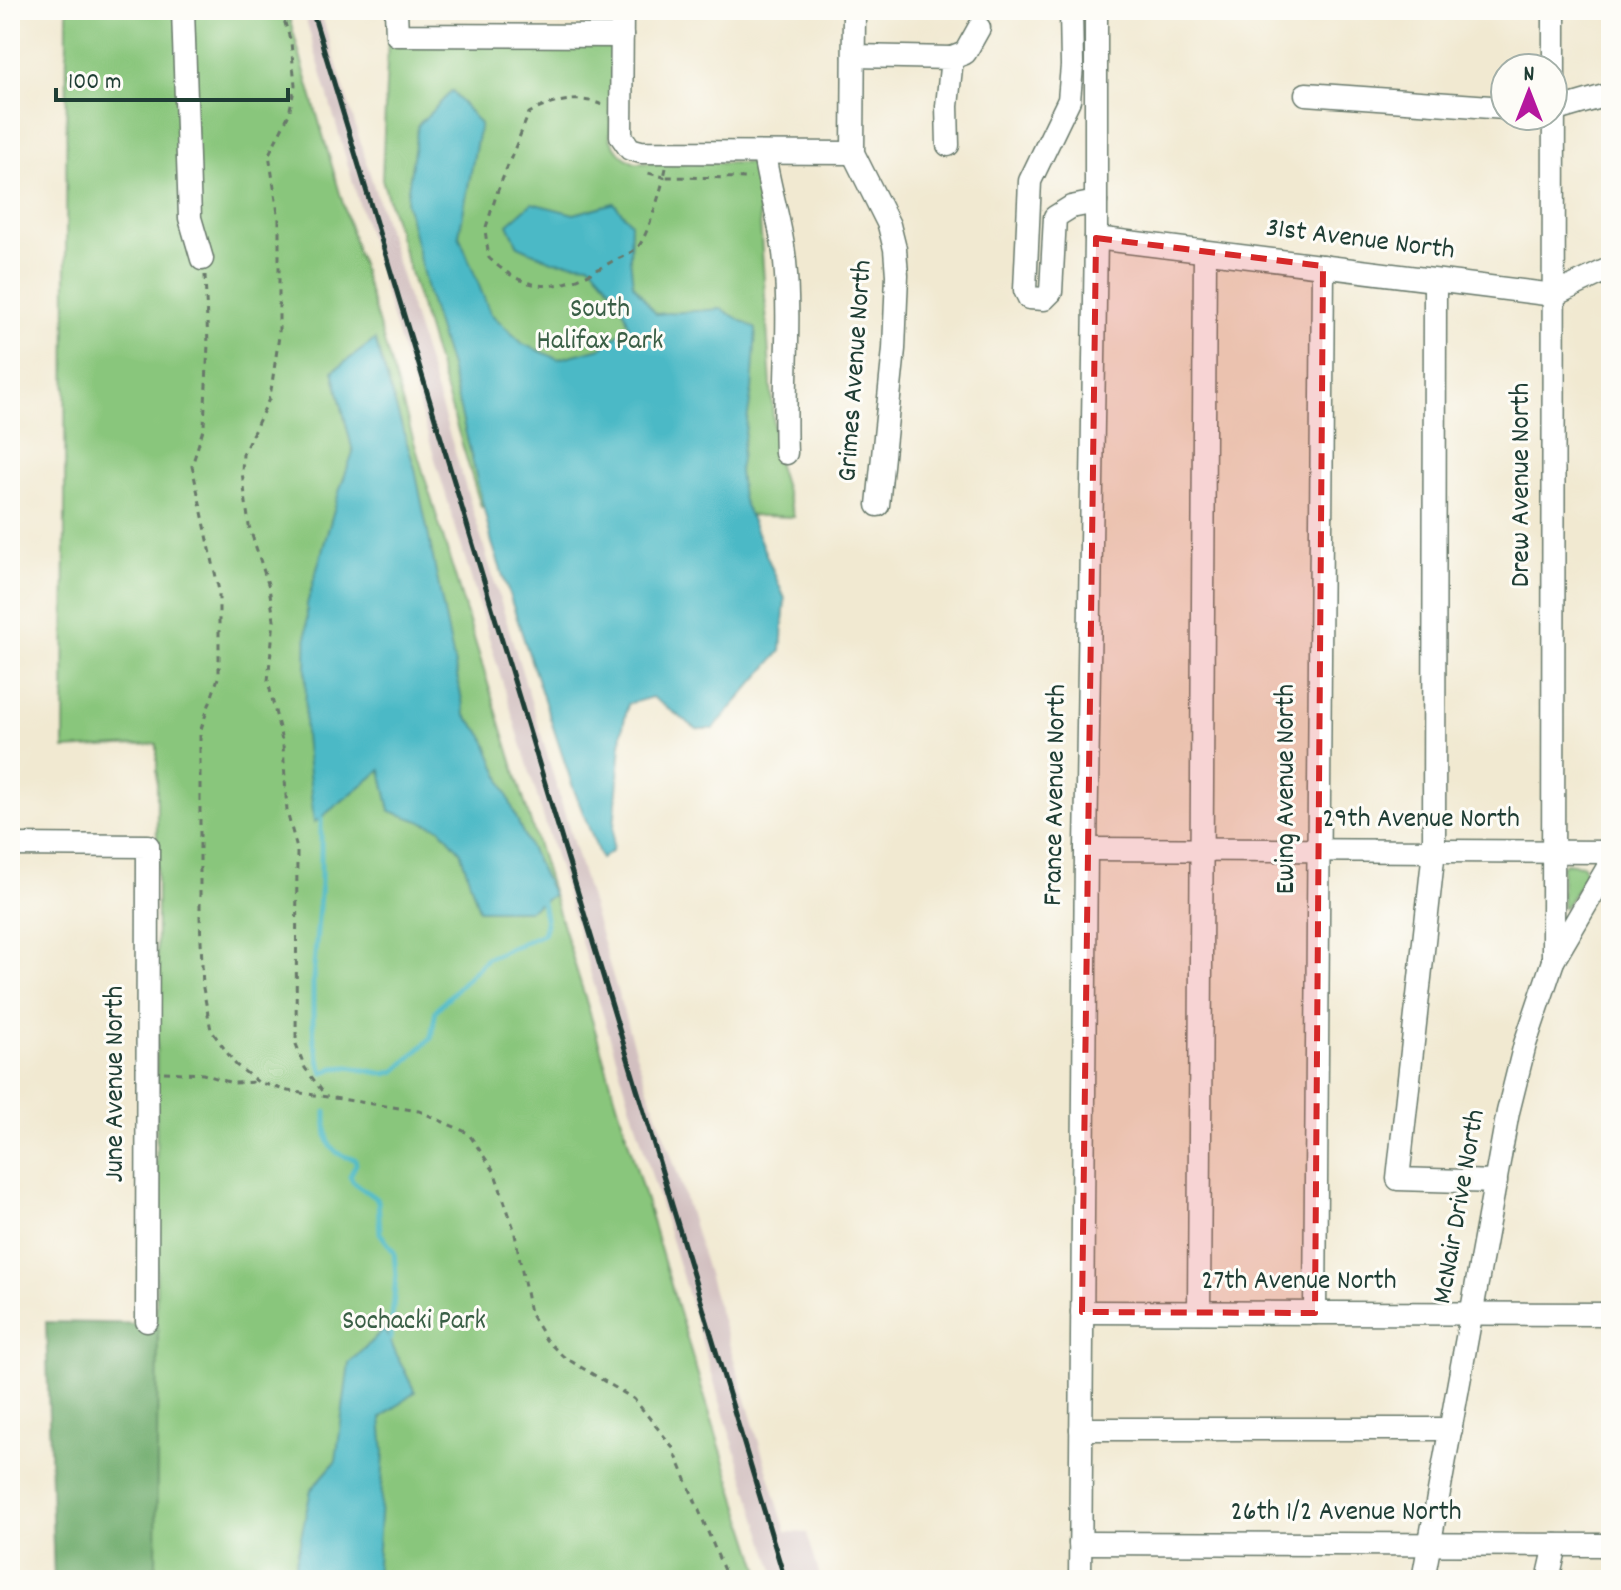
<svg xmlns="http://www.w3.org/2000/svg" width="1621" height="1590" font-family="Dekko,sans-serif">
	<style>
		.industrial { fill: #d2bfc0 }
		.green { fill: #89c67c; stroke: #548258; stroke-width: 2 }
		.forest { fill: #6eab6c; stroke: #467450; stroke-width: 2 }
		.water { fill: #4cb9c6; stroke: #367b7d; stroke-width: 2 }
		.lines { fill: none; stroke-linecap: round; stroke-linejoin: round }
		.stream { stroke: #4cb9c6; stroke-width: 5 }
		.minor-casing { stroke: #68796b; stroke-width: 25 }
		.path { stroke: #68796b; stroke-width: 3; stroke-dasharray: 6 6; stroke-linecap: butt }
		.minor { stroke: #fff; stroke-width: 22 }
		.rail { stroke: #1f3d34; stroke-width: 5 }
		.marked { fill: #d62828; fill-opacity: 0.2; stroke: #d62828; stroke-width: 6; stroke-dasharray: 16 10; stroke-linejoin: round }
		.labels { text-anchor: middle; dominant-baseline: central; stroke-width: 6; stroke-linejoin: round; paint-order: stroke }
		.street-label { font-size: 28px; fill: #1f3d34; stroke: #fdfcf7 }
		.park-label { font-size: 28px; fill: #3a5f46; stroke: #fdfcf7 }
	</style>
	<rect width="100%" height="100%" fill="#fdfcf7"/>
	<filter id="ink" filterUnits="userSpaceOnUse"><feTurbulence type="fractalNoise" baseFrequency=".0125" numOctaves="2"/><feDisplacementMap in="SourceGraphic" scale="16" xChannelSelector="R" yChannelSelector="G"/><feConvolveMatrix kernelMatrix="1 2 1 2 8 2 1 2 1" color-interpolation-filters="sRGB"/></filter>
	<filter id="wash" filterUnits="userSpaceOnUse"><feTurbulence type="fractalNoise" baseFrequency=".006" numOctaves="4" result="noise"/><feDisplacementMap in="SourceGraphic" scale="32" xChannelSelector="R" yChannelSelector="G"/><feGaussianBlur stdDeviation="1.8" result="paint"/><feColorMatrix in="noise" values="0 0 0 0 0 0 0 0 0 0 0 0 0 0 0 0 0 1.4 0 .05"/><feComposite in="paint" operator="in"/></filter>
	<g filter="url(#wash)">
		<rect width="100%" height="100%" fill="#f1e9d1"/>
		<path class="industrial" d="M303,10h17l218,714 98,330 43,124 107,354 21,1 14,47h-44l-51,-159 -337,-1114z"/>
		<g class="green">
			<path d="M67,10h220c96,338 201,674 305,1010 57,187 109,375 171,560h-611l4,-7 1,-829 -93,5z"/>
			<path d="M388,38l225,3 -3,97c7,13 12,19 25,25h121l20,296 18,58 -313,-10 -99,-328z"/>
			<path d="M1566,863l17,2 3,10 -22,33h-2v-42z"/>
		</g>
		<path class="forest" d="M46,1322l112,2 -2,249 -4,7h-98z"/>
		<g class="water">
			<path d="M452,91l28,33 -21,111 31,78 33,31 35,15 43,-11 28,-22c-7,-27 -21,-43 -39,-62l-38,-3 -34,-15 -10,-22 24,-21 42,11 40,-11 17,20 -1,35 3,26 23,30 65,-5 35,20 -4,61 -13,81 3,27 43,101 -4,52 -68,78h-16l-45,-32 -24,7 -6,27 -10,120 -11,8 -28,-72 -81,-244 -42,-176 -20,-65 -24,-100 12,-77z"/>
			<path d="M375,340l40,129 50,246 18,20 38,94 32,66 -24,15h-50l-19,-59 -20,-23 -50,-17 -9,-41 -67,53 -9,-87 2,-132 32,-112 14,-40 -20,-81z"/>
			<path d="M384,1329l31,63 -34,26 3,34 -8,128h-84l19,-90 25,-29 13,-98z"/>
		</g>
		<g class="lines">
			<g class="stream">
				<path d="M321,818v64l-8,97v42l1,21 9,31 11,-5 15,-1 36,7 11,-3 35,-33 5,-28 50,-51 57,-25 3,-10 -4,-22"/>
				<path d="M326,1112c0,25 -1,42 29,47l1,5 -6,12 3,6 25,18 2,33 14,19 2,24 -6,63"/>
			</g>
		</g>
	</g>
	<g filter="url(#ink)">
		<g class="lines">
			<g class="minor-casing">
				<g id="minor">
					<path d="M183,10l7,208 12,41"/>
					<path d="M396,10l1,25 225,1"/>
					<path d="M622,10l-1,126 9,13 11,3 212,1"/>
					<path d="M854,10l-1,143 36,72 6,24 2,26 -3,74 -16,156"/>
					<path d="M1071,10l1,56 -3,34 -39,81 -5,109 4,8 15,1 7,-7 4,-75 16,-10 25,-5"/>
					<path d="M854,56l98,2 -5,48 1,39"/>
					<path d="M952,58l13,-5 14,-25"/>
					<path d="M1306,94l199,14"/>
					<path d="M1553,111l58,-17"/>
					<path d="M764,153c5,37 18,72 21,109 6,63 -2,127 1,191"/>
					<path d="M1096,238l458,57 57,-27"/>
					<path d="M1435,281l-1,569 -36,329 98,3"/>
					<path d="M10,845l138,1 -1,475"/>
					<path d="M1086,849l525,3"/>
					<path d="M1553,961l1,-951"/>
					<path d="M1082,1312l529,2"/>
					<path d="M1199,1312l6,-1060"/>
					<path d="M1315,1313l8,-1047"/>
					<path d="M1081,1429h370"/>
					<path d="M1080,1543l531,2"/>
					<path d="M1080,1580l6,-731 10,-611v-228"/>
					<path d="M1423,1580l85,-468 17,-68 28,-83 58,-99"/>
					<path d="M1548,1580l8,-35"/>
				</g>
			</g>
			<g class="path">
				<path d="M281,10l10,32 4,43 -6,29 -20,40 10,66v116l-9,61 -27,57 -1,18 7,54 20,61 5,33 -6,61 15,64 4,67 10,37 -1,195 9,24 20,27"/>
				<path d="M602,105c-23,-11 -52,-3 -73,8l-31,77 -13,40 4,28c43,40 74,32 122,4 8,-4 21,-9 27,-15 10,-12 22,-54 26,-70l-20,-5"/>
				<path d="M666,168l-2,9 87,1"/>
				<path d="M205,275l3,69 -4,82 -12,40 27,125v84l-19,57v185l3,71 8,42 25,35 22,17 30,9 131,20 49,22 26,38 20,58 16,84 16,27 18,17 70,42 38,47 56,134"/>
				<path d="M164,1072l39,2 29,9 26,-1"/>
			</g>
			<use href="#minor" class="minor"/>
			<path class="rail" d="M312,10l473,1570"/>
		</g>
	</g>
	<path class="marked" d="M1096,238l227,28 -8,1047 -233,-1z"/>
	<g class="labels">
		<g class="street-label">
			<text transform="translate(1360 241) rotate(7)">31st Avenue North</text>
			<text transform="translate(857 371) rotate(-86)">Grimes Avenue North</text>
			<text transform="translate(1523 485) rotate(-90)">Drew Avenue North</text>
			<text transform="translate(1288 789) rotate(-90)">Ewing Avenue North</text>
			<text transform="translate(1057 795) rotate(-89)">France Avenue North</text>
			<text x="1421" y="821">29th Avenue North</text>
			<text transform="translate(117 1084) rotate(-90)">June Avenue North</text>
			<text transform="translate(1461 1207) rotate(-80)">McNair Drive North</text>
			<text x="1299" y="1283">27th Avenue North</text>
			<text x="1346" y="1514">26th 1/2 Avenue North</text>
		</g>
		<g class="park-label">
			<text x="600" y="311">South<tspan x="600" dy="32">Halifax Park</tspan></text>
			<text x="414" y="1323">Sochacki Park</text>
		</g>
	</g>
	<rect width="1621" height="1590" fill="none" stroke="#fdfcf7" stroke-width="40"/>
	<g transform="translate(1529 92)"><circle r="38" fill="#fdfcf7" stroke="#a4b0a9" stroke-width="2"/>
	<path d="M0-6L14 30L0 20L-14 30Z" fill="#b5179e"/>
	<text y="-12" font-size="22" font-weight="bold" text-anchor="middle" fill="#1f3d34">N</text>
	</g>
	<path d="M56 88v12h232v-12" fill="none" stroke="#1f3d34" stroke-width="4"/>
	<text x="68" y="88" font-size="24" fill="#1f3d34" stroke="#fdfcf7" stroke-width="6" paint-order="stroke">100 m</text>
</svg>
